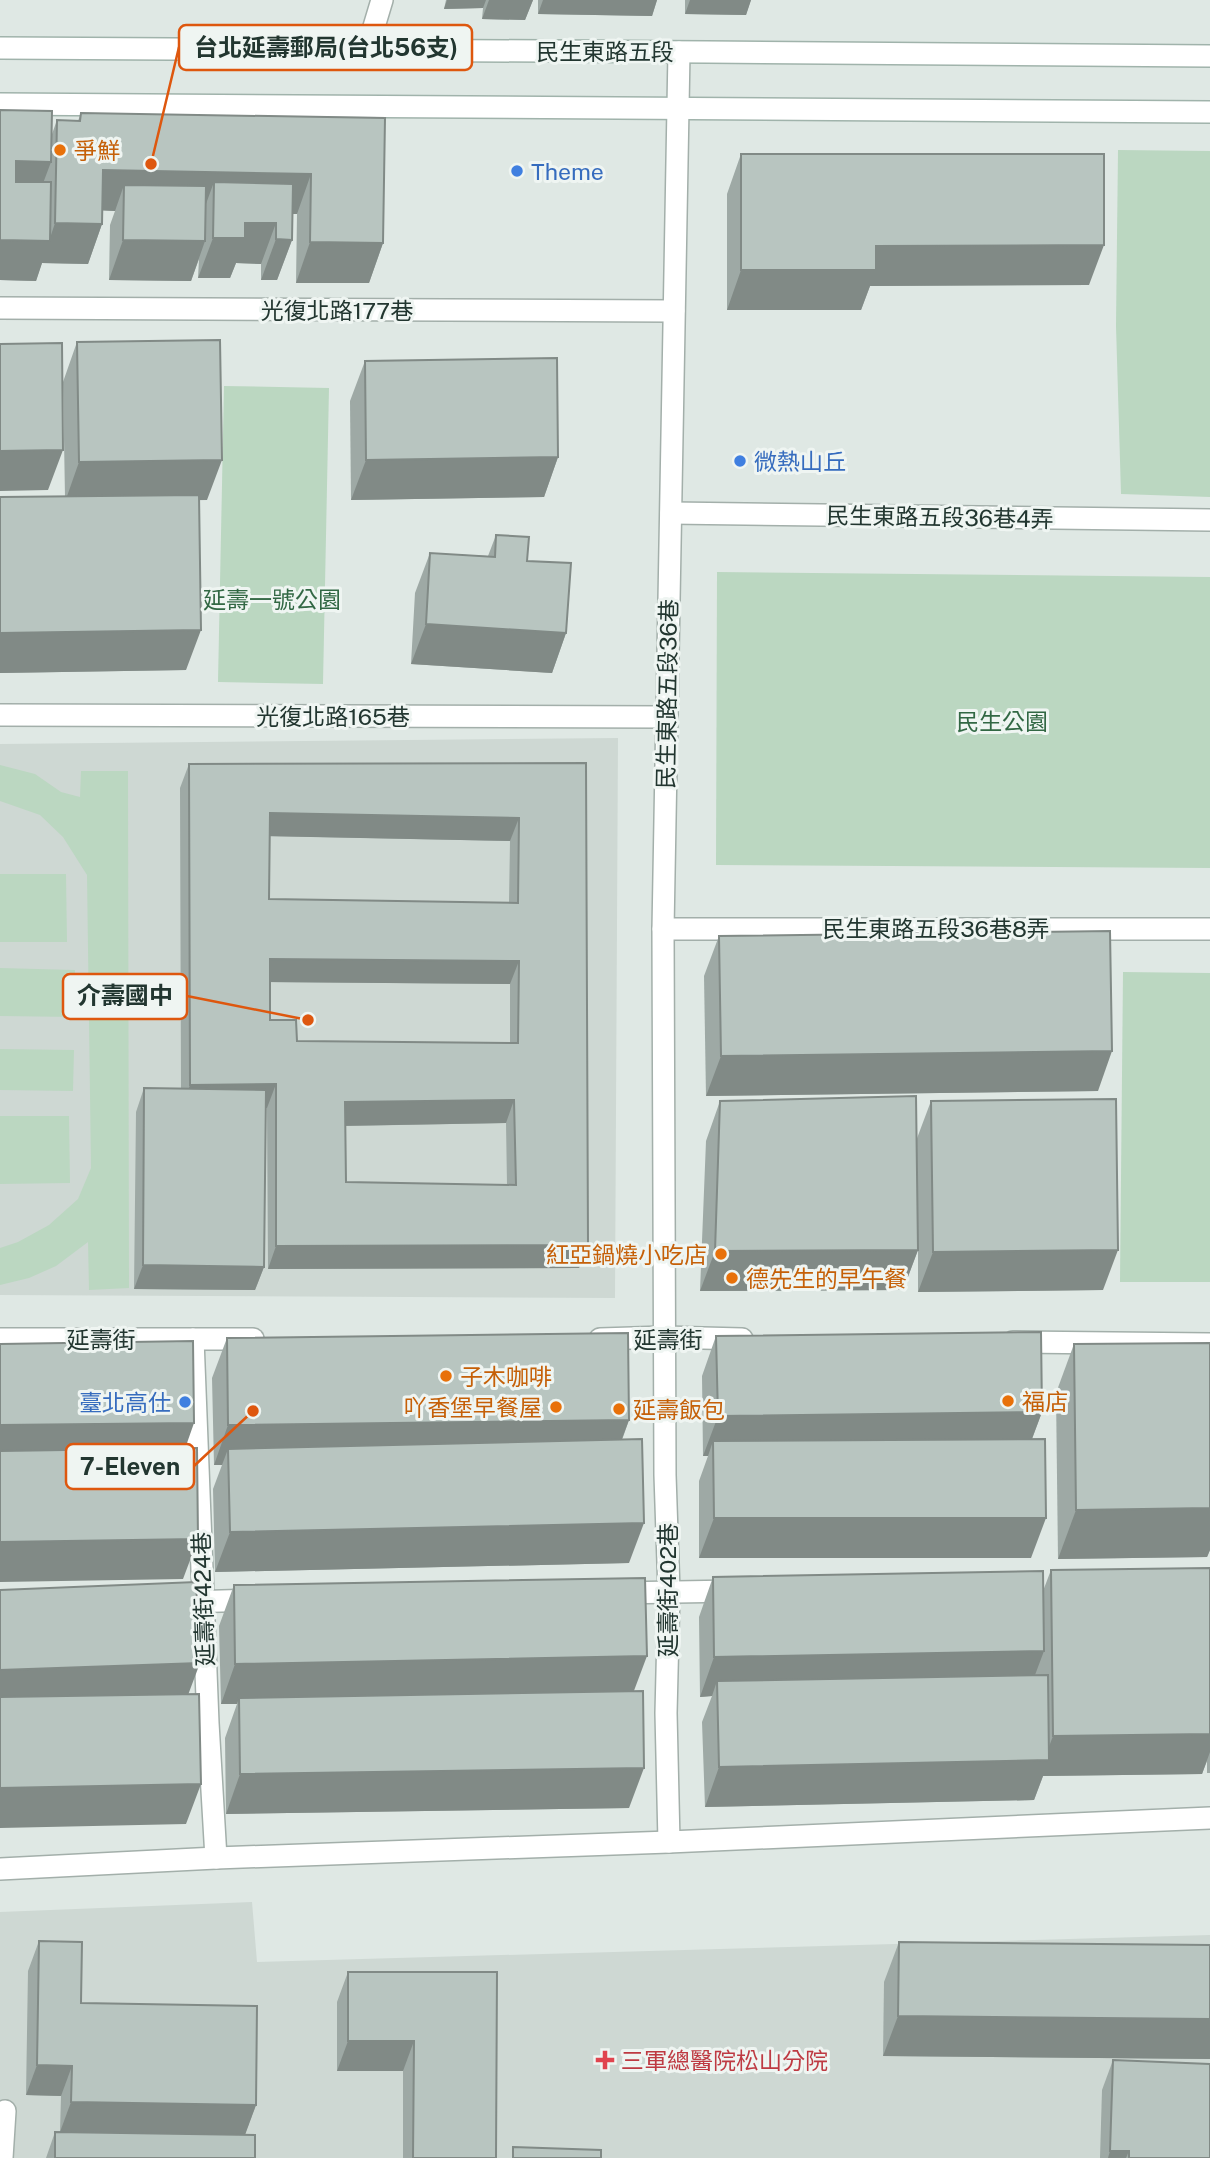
<svg xmlns="http://www.w3.org/2000/svg" width="1210" height="2158" font-family="'Public Sans','Noto Sans TC',sans-serif">
	<style>
		.built { fill: #ced8d3 }
		.green { fill: #bbd7c1 }
		.lines { fill: none; stroke-linecap: round; stroke-linejoin: round }
		.lane-casing { stroke: #a3afaa; stroke-width: 24 }
		.street-casing { stroke: #a3afaa; stroke-width: 24 }
		.secondary-casing { stroke: #a0b3ab; stroke-width: 24 }
		.lane { stroke: #fff; stroke-width: 21 }
		.street { stroke: #fff; stroke-width: 21 }
		.secondary { stroke: #fff; stroke-width: 21 }
		.wall { fill: #9ea9a5; fill-rule: evenodd }
		.shaded-wall { fill: #818a86 }
		.building { fill: #b8c5c0; stroke: #818a86; stroke-width: 2; fill-rule: evenodd }
		.food-dot { fill: #e8710a; stroke: #eff5f2; stroke-width: 2.5 }
		.shop-dot { fill: #3f7fe0; stroke: #eff5f2; stroke-width: 2.5 }
		.health-dot { fill: #e0444e; stroke: #eff5f2; stroke-width: 2.5 }
		.labels { text-anchor: middle; dominant-baseline: central; stroke-width: 6; stroke-linejoin: round; paint-order: stroke }
		.street-label { font-size: 23px; fill: #223630; stroke: #eff5f2 }
		.food-label { font-size: 23px; fill: #c56008; stroke: #eff5f2; text-anchor: start }
		.shop-label { font-size: 23px; fill: #366cbe; stroke: #eff5f2; text-anchor: start }
		.park-label { font-size: 23px; fill: #326844; stroke: #eff5f2 }
		.health-label { font-size: 23px; fill: #be3a42; stroke: #eff5f2; text-anchor: start }
		.leader { fill: none; stroke: #de570e; stroke-width: 2.5 }
		.callout-dot { fill: #de570e; stroke: #eff5f2; stroke-width: 2.5 }
		.callout { fill: #eff5f2; stroke: #de570e; stroke-width: 2.5 }
		.callout-label { font-size: 24px; text-anchor: middle; font-weight: bold; fill: #223630 }
	</style>
	<rect width="100%" height="100%" fill="#dfe8e4"/>
	<g class="built">
		<path d="M618,738l-3,560 -615,-3v-551z"/>
		<path d="M252,1902l5,60 953,-27v223h-1210v-246z"/>
	</g>
	<g class="green">
		<path d="M1118,150l92,1v346l-89,-3 -5,-168z"/>
		<path d="M224,386l105,2 -6,296 -105,-2z"/>
		<path d="M717,572l493,5v291l-494,-3z"/>
		<path d="M0,765l35,9 26,18 19,5 1,-26h47l1,517 -40,2 -1,-48 -32,24 -27,12 -29,7v-37l18,-6 31,-17 29,-26 13,-31 -4,-293 -24,-38 -23,-22 -40,-14z"/>
		<path d="M0,874h66l1,68h-67z"/>
		<path d="M0,968l75,2 -1,47 -74,-1z"/>
		<path d="M1123,972l87,1v309h-90z"/>
		<path d="M0,1049l74,1 -1,41 -73,-1z"/>
		<path d="M0,1116h69l1,67 -70,1z"/>
	</g>
	<g class="lines">
		<g class="lane-casing">
			<g id="lane">
				<path d="M367,50l15,-50"/>
				<path d="M617,1593l118,-2"/>
				<path d="M187,1602l69,-2"/>
				<path d="M0,1869l216,-11 453,-16 541,-24"/>
				<path d="M2,2158l3,-47"/>
			</g>
		</g>
		<g class="street-casing">
			<g id="street">
				<path d="M0,308l674,3"/>
				<path d="M671,513l539,7"/>
				<path d="M0,715l667,2"/>
				<path d="M663,929h547"/>
				<path d="M0,1339h253"/>
				<path d="M193,1339l15,384 8,135"/>
				<path d="M600,1339l64,-2 78,2"/>
				<path d="M1013,1342l197,2"/>
				<path d="M669,1842l-3,-129 3,-121 -4,-117 -2,-546 16,-877"/>
			</g>
		</g>
		<g class="secondary-casing">
			<g id="secondary">
				<path d="M0,48l707,4 503,4"/>
				<path d="M0,104l1210,8"/>
			</g>
		</g>
		<use href="#lane" class="lane"/>
		<use href="#street" class="street"/>
		<use href="#secondary" class="secondary"/>
	</g>
	<g class="wall">
		<path d="M446,0h87l-8,20 -43,-1 1,-11 -39,1z"/>
		<path d="M538,0h119l-5,16 -114,-2z"/>
		<path d="M685,0h66l-5,15 -61,-1z"/>
		<path d="M81,113l304,5 -2,125 -14,40h-73l1,-69h-5v26l-15,40h-16v-16l-25,-1 -6,15h-32l1,-19 -8,22 -82,-1 1,-55 5,-14 -12,-1 -1,14 -14,40 -46,-1 -6,18 -36,-1 57,-160 21,1z"/>
		<path d="M741,154l348,131 -219,1 -9,24h-134v-116z"/>
		<path d="M77,342l130,158h-8l-13,170 -186,3v-176h65l-2,-115z"/>
		<path d="M365,361l193,96 -14,40 -193,3 -1,-99z"/>
		<path d="M496,535l31,26 39,72 -14,40 -141,-9 4,-71 15,-40 58,3z"/>
		<path d="M586,763l2,482 -9,23 -311,1 -1,-161h-1l-2,159 -9,23 -121,-1 2,-177 8,-24 37,1 -1,-301 9,-24zM270,836l240,5 -1,62 -240,-4zM270,982l240,2v59l-213,-2 -27,-21zM506,1123l1,62 -161,-3 -1,-56z"/>
		<path d="M719,936l379,155 -392,5 -2,-120z"/>
		<path d="M720,1101l196,40 15,-40 172,189 -185,2v-42l-15,40 -203,1 6,-150z"/>
		<path d="M716,1336l326,76 -10,27 -1,119h-332v-77l9,-25h-5l-1,-80z"/>
		<path d="M227,1338l402,82 -7,20 7,123 -414,9 -2,-83 9,-24h-8l-2,-87z"/>
		<path d="M1210,1343v207l-3,7 -149,2 -2,-166 18,-49z"/>
		<path d="M1210,1568v205h-3v-12l-5,13 -159,2 -9,24 -329,7 -3,-85 10,-26 -12,1 -1,-80 14,-40 330,14 8,-21z"/>
		<path d="M234,1585l400,106 -5,117 -403,6 -1,-76 12,-34h-16l-2,-78z"/>
		<path d="M39,1941l42,62 175,102 -11,29 10,24h-209l9,-26 117,2 -112,-2 1,-36 -35,-1 2,-124z"/>
		<path d="M899,1942l311,3v114l-327,-3 1,-74z"/>
		<path d="M348,1972h149l-1,186h-93v-87h-66v-69z"/>
		<path d="M1113,2060l97,98h-110l2,-68z"/>
	</g>
	<g class="shaded-wall">
		<path d="M447,0h39l-3,8 -39,1z"/>
		<path d="M489,0h44l-8,20 -43,-1z"/>
		<path d="M543,0h114l-5,16 -114,-2z"/>
		<path d="M690,0h61l-5,15 -61,-1z"/>
		<path d="M16,161l35,1 -15,40 -35,-1z"/>
		<path d="M103,170l208,4 -14,40 -84,-1 1,-31 -11,30 -79,-27 -9,26 -26,-1z"/>
		<path d="M55,223l47,1 -14,40 -46,-1 -6,18 -36,-1v-40l49,1z"/>
		<path d="M245,223h31l-15,41 -25,-1 -6,15h-32l15,-40z"/>
		<path d="M276,239l16,1 -15,40h-16z"/>
		<path d="M123,240l82,1 -14,40 -82,-1z"/>
		<path d="M310,242l73,1 -14,40h-73z"/>
		<path d="M1104,245l-15,40 -219,1 -9,24h-134l14,-40 135,-24z"/>
		<path d="M63,450l-15,40 -48,1v-40z"/>
		<path d="M558,457l-14,40 -193,3 15,-40z"/>
		<path d="M222,460l-15,40 -142,2 14,-40z"/>
		<path d="M426,624l140,9 -14,40 -141,-9z"/>
		<path d="M201,630l-15,40 -186,3v-40z"/>
		<path d="M270,813l249,5 -9,23 -249,-5z"/>
		<path d="M270,959l249,2 -9,23 -249,-2z"/>
		<path d="M1112,1051l-14,40 -392,5 15,-40z"/>
		<path d="M276,1084l-9,24h-86l9,-23z"/>
		<path d="M514,1100l-8,23 -170,3 9,-24z"/>
		<path d="M588,1245l-9,23 -311,1 8,-23z"/>
		<path d="M918,1250l-15,40 -203,1 15,-40z"/>
		<path d="M1118,1250l-15,40 -185,2 15,-40z"/>
		<path d="M143,1265l121,2 -9,23 -121,-1z"/>
		<path d="M1042,1412l-15,40 -314,-11 -5,15h-5l15,-40z"/>
		<path d="M629,1420l-15,40 -386,-11 -6,16h-8l14,-40z"/>
		<path d="M194,1423l-14,40 -180,2v-40z"/>
		<path d="M1210,1508v42l-3,7 -149,2 18,-49z"/>
		<path d="M714,1518h332l-15,40h-332z"/>
		<path d="M644,1523l-15,40 -414,9 15,-40z"/>
		<path d="M198,1539l-15,40 -183,3v-40z"/>
		<path d="M1044,1651l-15,40 -312,-10 -5,15 -12,1 14,-40z"/>
		<path d="M647,1656l-15,40 -393,2 -2,6h-16l14,-40z"/>
		<path d="M200,1663l-15,40 -185,7v-40z"/>
		<path d="M1210,1734v18l-8,22 -159,2 -9,24 -329,7 14,-40 325,-7 9,-24z"/>
		<path d="M644,1768l-15,40 -403,6 14,-40z"/>
		<path d="M201,1784l-15,40 -186,4v-40z"/>
		<path d="M898,2016l312,3v40l-327,-3z"/>
		<path d="M348,2041h66l-11,30h-66z"/>
		<path d="M37,2065l35,1 -11,30 -35,-1z"/>
		<path d="M71,2102l185,3 -11,30 -185,-3z"/>
		<path d="M1110,2151h19l-3,7h-18z"/>
	</g>
	<g class="building">
		<path d="M0,110l52,1 -1,51 -35,-1v21h35l-1,59 -50,-1z"/>
		<path d="M81,113l304,5 -2,125 -73,-1 1,-68 -208,-4 -1,54 -47,-1 2,-103 23,1z"/>
		<path d="M741,154h363v91l-228,1v24h-135z"/>
		<path d="M214,182l79,2 -1,56 -16,-1v-16h-31v15h-32z"/>
		<path d="M124,185l82,1 -1,55 -82,-1z"/>
		<path d="M220,340l2,120 -143,2 -2,-120z"/>
		<path d="M62,343l1,107 -63,1v-107z"/>
		<path d="M557,358l1,99 -192,3 -1,-99z"/>
		<path d="M199,495l2,135 -201,3v-136z"/>
		<path d="M496,535l33,2 -2,24 44,2 -5,70 -140,-9 4,-71 65,4z"/>
		<path d="M586,763l2,482 -312,1v-162l-86,1 -1,-321zM270,813l249,5 -1,85 -249,-4zM270,959l249,2 -1,82 -221,-2 -1,-21h-26zM514,1100l2,85 -170,-3 -1,-80z"/>
		<path d="M1110,931l2,120 -391,5 -2,-120z"/>
		<path d="M144,1088l122,2 -2,177 -121,-2z"/>
		<path d="M916,1096l2,154 -203,1 5,-150z"/>
		<path d="M1116,1099l2,151 -185,2 -2,-151z"/>
		<path d="M1041,1332l1,80 -324,4 -2,-80z"/>
		<path d="M628,1333l1,87 -401,5 -1,-87z"/>
		<path d="M193,1341l1,82 -194,2v-81z"/>
		<path d="M1210,1343v165l-134,2 -2,-166z"/>
		<path d="M642,1439l2,84 -414,9 -2,-83z"/>
		<path d="M1045,1439l1,79h-332l-1,-77z"/>
		<path d="M197,1448l1,91 -198,3v-91z"/>
		<path d="M1210,1568v166l-157,2 -2,-166z"/>
		<path d="M1043,1571l1,80 -330,6 -1,-80z"/>
		<path d="M645,1578l2,78 -412,8 -1,-79z"/>
		<path d="M196,1582l4,81 -200,7v-80z"/>
		<path d="M1048,1675l1,85 -330,7 -2,-86z"/>
		<path d="M643,1691l1,77 -404,6 -1,-76z"/>
		<path d="M199,1694l2,90 -201,4v-91z"/>
		<path d="M39,1941l43,1 -1,61 176,3 -1,99 -185,-3 1,-36 -35,-1z"/>
		<path d="M899,1942l311,3v74l-312,-3z"/>
		<path d="M348,1972h149l-1,186h-83l1,-117h-66z"/>
		<path d="M1113,2060l97,4v94h-81v-7h-19z"/>
		<path d="M55,2132l200,3v23h-200z"/>
		<path d="M513,2147l88,3v8h-88z"/>
	</g>
	<g class="food-dot">
		<circle cx="60" cy="150" r="7"/>
		<circle cx="721" cy="1254" r="7"/>
		<circle cx="732" cy="1278" r="7"/>
		<circle cx="446" cy="1376" r="7"/>
		<circle cx="1008" cy="1401" r="7"/>
		<circle cx="556" cy="1407" r="7"/>
		<circle cx="619" cy="1409" r="7"/>
	</g>
	<g class="shop-dot">
		<circle cx="517" cy="171" r="7"/>
		<circle cx="740" cy="461" r="7"/>
		<circle cx="185" cy="1402" r="7"/>
	</g>
	<path class="health-dot" d="M601.5 2049.5h7v7h7v7h-7v7h-7v-7h-7v-7h7z"/>
	<g class="labels">
		<g class="street-label">
			<text x="605" y="51">民生東路五段</text>
			<text x="337" y="310">光復北路177巷</text>
			<text transform="translate(940 517) rotate(1)">民生東路五段36巷4弄</text>
			<text transform="translate(667 694) rotate(-89)">民生東路五段36巷</text>
			<text x="333" y="716">光復北路165巷</text>
			<text x="936" y="928">民生東路五段36巷8弄</text>
			<text x="101" y="1339">延壽街</text>
			<text x="668" y="1339">延壽街</text>
			<text transform="translate(667 1590) rotate(-90)">延壽街402巷</text>
			<text transform="translate(203 1599) rotate(-92)">延壽街424巷</text>
		</g>
		<g class="food-label">
			<text x="74" y="150">爭鮮</text>
			<text x="707" y="1254" text-anchor="end">紅亞鍋燒小吃店</text>
			<text x="746" y="1278">德先生的早午餐</text>
			<text x="460" y="1376">子木咖啡</text>
			<text x="1022" y="1401">福店</text>
			<text x="542" y="1407" text-anchor="end">吖香堡早餐屋</text>
			<text x="633" y="1409">延壽飯包</text>
		</g>
		<g class="shop-label">
			<text x="531" y="171">Theme</text>
			<text x="754" y="461">微熱山丘</text>
			<text x="171" y="1402" text-anchor="end">臺北高仕</text>
		</g>
		<g class="park-label">
			<text x="272" y="599">延壽一號公園</text>
			<text x="1002" y="721">民生公園</text>
		</g>
		<g class="health-label">
			<text x="621" y="2060">三軍總醫院松山分院</text>
		</g>
	</g>
	<path class="leader" d="M151 164L179 47M308 1020L187 996M253 1411L194 1466"/>
	<g class="callout-dot">
		<circle cx="151" cy="164" r="7"/>
		<circle cx="308" cy="1020" r="7"/>
		<circle cx="253" cy="1411" r="7"/>
	</g>
	<g class="callout">
		<rect x="179" y="25" width="293" height="45" rx="7"/>
		<rect x="63" y="974" width="124" height="45" rx="7"/>
		<rect x="66" y="1444" width="128" height="45" rx="7"/>
	</g>
	<g class="callout-label">
		<text x="326" y="56">台北延壽郵局(台北56支)</text>
		<text x="125" y="1004">介壽國中</text>
		<text x="130" y="1475">7-Eleven</text>
	</g>
</svg>
